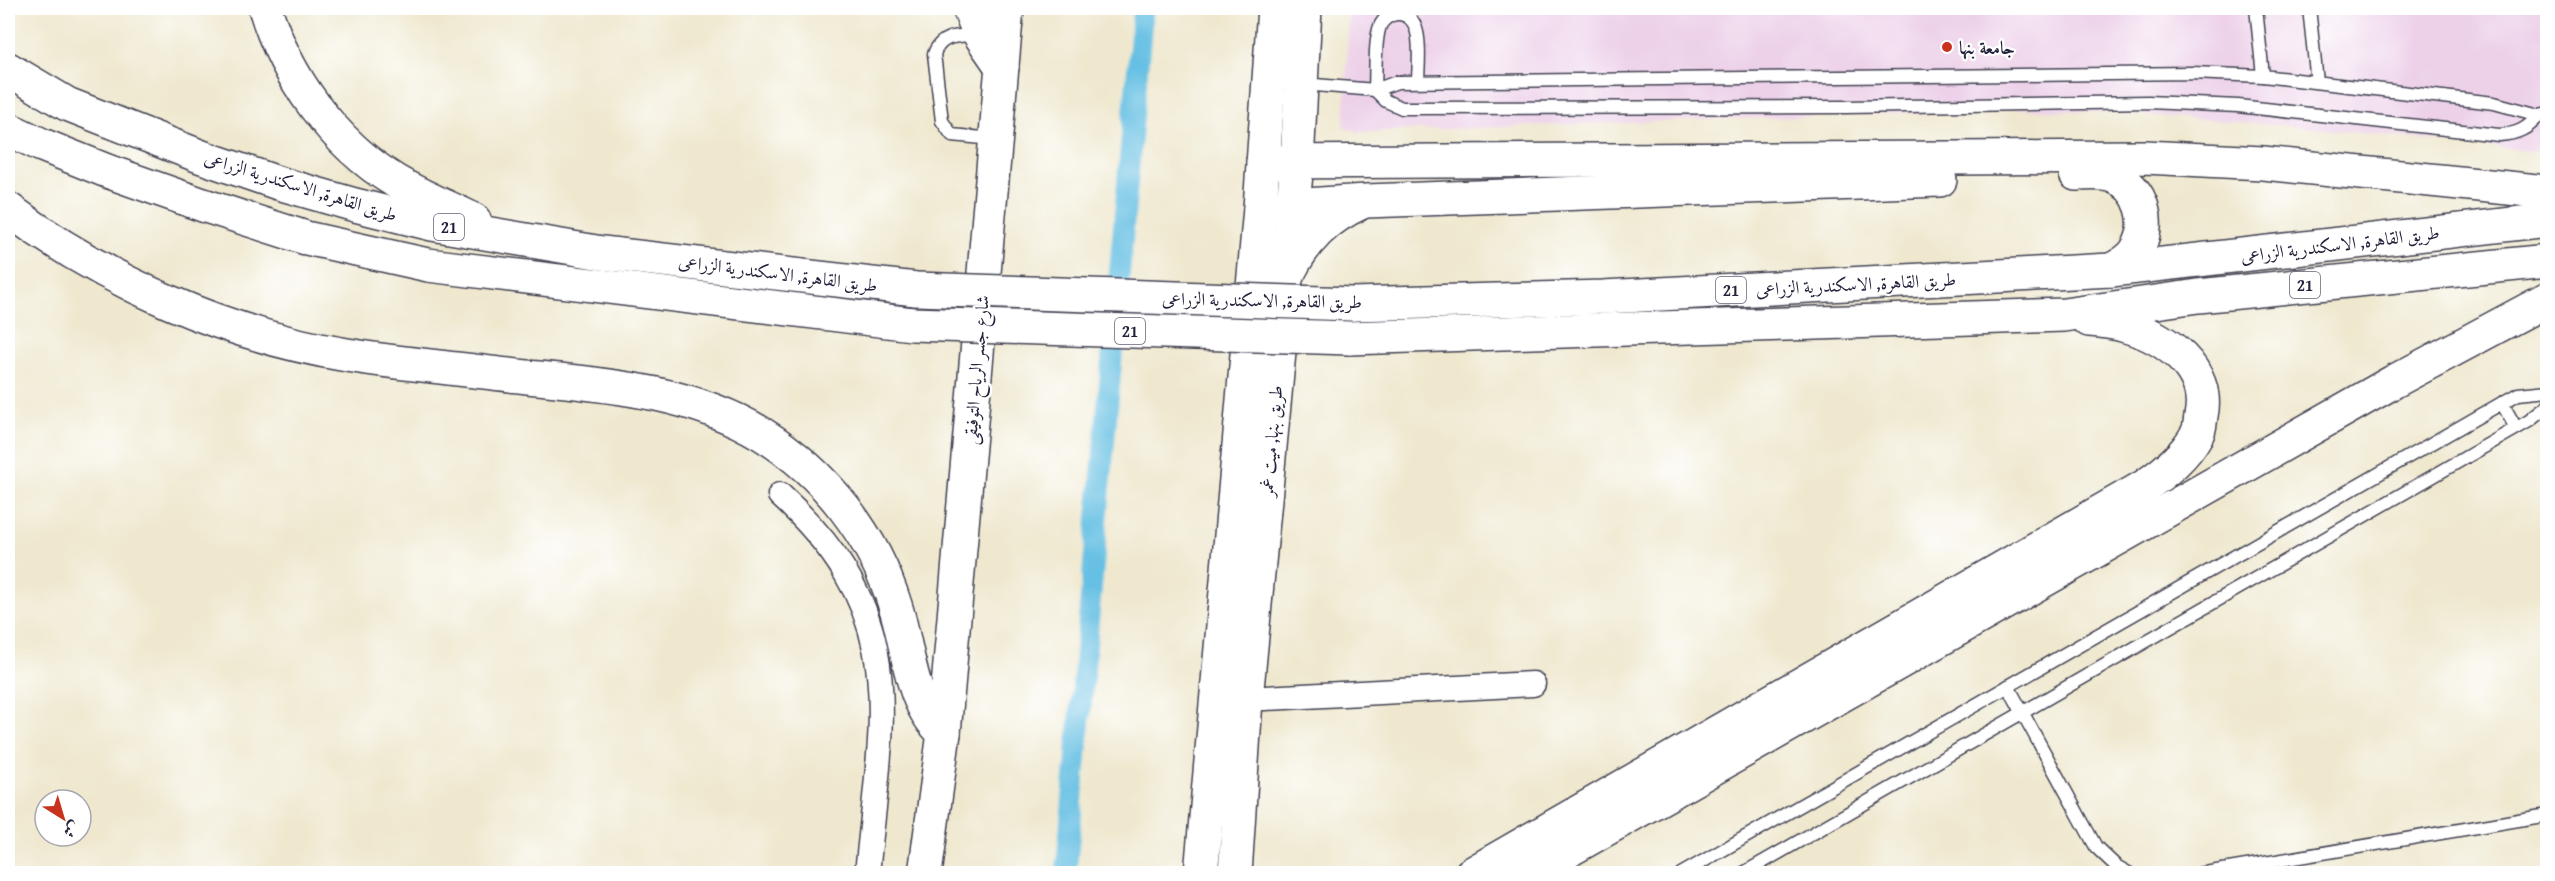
<svg xmlns="http://www.w3.org/2000/svg" width="2555" height="881" font-family="'Gentium Book Plus',Amiri,serif">
	<style>
		.built { fill: #edd1e9 }
		.lines { fill: none; stroke-linecap: round; stroke-linejoin: round }
		.canal { stroke: #66c0e3; stroke-width: 21 }
		.service-casing { stroke: #414051; stroke-width: 15 }
		.minor-casing { stroke: #414051; stroke-width: 27 }
		.secondary-casing { stroke: #414051; stroke-width: 36 }
		.trunk-casing { stroke: #414051; stroke-width: 36 }
		.service { stroke: #fff; stroke-width: 12 }
		.minor { stroke: #fff; stroke-width: 24 }
		.secondary { stroke: #fff; stroke-width: 33 }
		.trunk { stroke: #fff; stroke-width: 33 }
		.trunk-bridge-casing { stroke: #414051; stroke-width: 36; stroke-linecap: butt }
		.trunk-bridge { stroke: #fff; stroke-width: 33 }
		.poi-dot { fill: #c8321e; stroke: #fff; stroke-width: 2 }
		.labels { text-anchor: middle; dominant-baseline: central; stroke-width: 4.5; stroke-linejoin: round; paint-order: stroke }
		.shield { fill: #fff; stroke: #646476; stroke-width: 1.5 }
		.shield-label { font-size: 16px; font-weight: bold; fill: #22223b }
		.poi-label { font-size: 18px; font-weight: bold; fill: #22223b; stroke: #fff; text-anchor: start }
		.street-label { font-size: 18px; fill: #22223b; stroke: #fff }
	</style>
	<rect width="100%" height="100%" fill="#fff"/>
	<filter id="ink" filterUnits="userSpaceOnUse"><feTurbulence type="fractalNoise" baseFrequency=".0167" numOctaves="2"/><feDisplacementMap in="SourceGraphic" scale="12" xChannelSelector="R" yChannelSelector="G"/><feConvolveMatrix kernelMatrix="1 2 1 2 8 2 1 2 1" color-interpolation-filters="sRGB"/></filter>
	<filter id="wash" filterUnits="userSpaceOnUse"><feTurbulence type="fractalNoise" baseFrequency=".008" numOctaves="4" result="noise"/><feDisplacementMap in="SourceGraphic" scale="24" xChannelSelector="R" yChannelSelector="G"/><feGaussianBlur stdDeviation="1.35" result="paint"/><feColorMatrix in="noise" values="0 0 0 0 0 0 0 0 0 0 0 0 0 0 0 0 0 1.4 0 .05"/><feComposite in="paint" operator="in"/></filter>
	<g filter="url(#wash)">
		<rect width="100%" height="100%" fill="#efe8cf"/>
		<path class="built" d="M1349,8h1198v145l-242,-26 -186,-14 -98,-4 -662,23 -15,-5z"/>
		<g class="lines">
			<path class="canal" d="M1066,874l77,-866"/>
		</g>
	</g>
	<g filter="url(#ink)">
		<g class="lines">
			<g class="service-casing">
				<g id="service">
					<path d="M2256,8l7,68"/>
					<path d="M2309,8l8,74"/>
					<path d="M976,35c-17,1 -35,-1 -42,19l8,67 10,14 41,4"/>
					<path d="M1418,81c0,-18 8,-70 -22,-67 -6,1 -12,5 -15,10 -7,13 -5,50 -6,66l11,11 16,7 444,-1 302,-5 90,4 261,29c18,-1 29,-6 40,-20"/>
					<path d="M1303,84l72,6 22,-8 795,-9 71,3 231,27 45,12 9,-2"/>
					<path d="M2502,403l14,25"/>
					<path d="M2008,686l88,161 20,19 14,8"/>
					<path d="M1681,874l821,-471 16,-9 30,-3"/>
					<path d="M1742,874l787,-453 19,-15"/>
					<path d="M2199,874l349,-59"/>
				</g>
			</g>
			<g class="minor-casing">
				<g id="minor">
					<path d="M780,495c132,121 102,220 87,379"/>
					<path d="M1246,699l287,-15"/>
				</g>
			</g>
			<g class="secondary-casing">
				<path id="secondary" d="M925,874l19,-141 63,-725"/>
			</g>
			<g class="trunk-casing">
				<g id="trunk">
					<path d="M265,8c21,69 68,135 130,173 25,15 53,26 79,39"/>
					<path d="M969,8l11,27 22,32"/>
					<path d="M8,69l59,35 135,53 76,26 77,22 77,19 170,29 314,36"/>
					<path d="M8,129l34,16 65,26 96,34 103,33 122,27 484,59"/>
					<path d="M1263,162l882,-5 118,6 285,29"/>
					<path d="M2076,174c12,0 25,-2 37,2 30,11 40,49 23,75 -6,9 -15,14 -25,19"/>
					<path d="M1260,208l106,-7 574,-21"/>
					<path d="M8,209c98,73 218,126 339,146 48,8 97,12 145,18 91,11 190,12 270,61 63,39 111,100 133,171 14,42 14,98 49,128"/>
					<path d="M1289,272c16,-32 38,-54 71,-69"/>
					<path d="M1352,304l251,-7 508,-27 437,-50"/>
					<path d="M1349,338l715,-23 134,-19 350,-35"/>
					<path d="M1201,874l59,-666 14,-200"/>
					<path d="M1235,874l11,-175 51,-536 8,-155"/>
					<path d="M1471,874l674,-388c20,-14 40,-30 52,-52 3,-5 3,-12 4,-18 10,-46 -35,-79 -75,-90 -12,-4 -25,-5 -37,-6"/>
					<path d="M1527,874l866,-492 155,-83"/>
				</g>
			</g>
			<use href="#service" class="service"/>
			<use href="#minor" class="minor"/>
			<use href="#secondary" class="secondary"/>
			<use href="#trunk" class="trunk"/>
			<g class="trunk-bridge-casing">
				<g id="trunk-bridge">
					<path d="M916,289l436,15"/>
					<path d="M912,324l437,14"/>
				</g>
			</g>
			<use href="#trunk-bridge" class="trunk-bridge"/>
		</g>
	</g>
	<circle class="poi-dot" cx="1947" cy="47" r="6"/>
	<g class="labels">
		<g class="shield">
			<rect x="434" y="214" width="30" height="26" rx="4.5"/>
			<rect x="2290" y="272" width="30" height="26" rx="4.5"/>
			<rect x="1716" y="277" width="30" height="26" rx="4.5"/>
			<rect x="1115" y="318" width="30" height="26" rx="4.5"/>
		</g>
		<g class="shield-label">
			<text x="449" y="227">21</text>
			<text x="2305" y="285">21</text>
			<text x="1731" y="290">21</text>
			<text x="1130" y="331">21</text>
		</g>
		<g class="poi-label">
			<text x="1959" y="47">جامعة بنها</text>
		</g>
		<g class="street-label">
			<text transform="translate(301 186) rotate(17)">طريق القاهرة, الاسكندرية الزراعى</text>
			<text transform="translate(2340 244) rotate(-7)">طريق القاهرة, الاسكندرية الزراعى</text>
			<text transform="translate(778 273) rotate(7)">طريق القاهرة, الاسكندرية الزراعى</text>
			<text transform="translate(1856 284) rotate(-3)">طريق القاهرة, الاسكندرية الزراعى</text>
			<text transform="translate(1262 300) rotate(1)">طريق القاهرة, الاسكندرية الزراعى</text>
			<text transform="translate(976 370) rotate(-85)">شارع جسر الرياح التوفيقى</text>
			<text transform="translate(1271 441) rotate(-85)">طريق بنها, ميت غمر</text>
		</g>
	</g>
	<rect width="2555" height="881" fill="none" stroke="#fff" stroke-width="30"/>
	<g transform="translate(63 818) rotate(143)"><circle r="28" fill="#ffffff" stroke="#a7a7b1" stroke-width="1.5"/>
	<path d="M0-4.5L10 22L0 15L-10 22Z" fill="#c8321e"/>
	<text y="-9" font-size="16" font-weight="bold" text-anchor="middle" fill="#22223b">ش</text>
	</g>
</svg>
